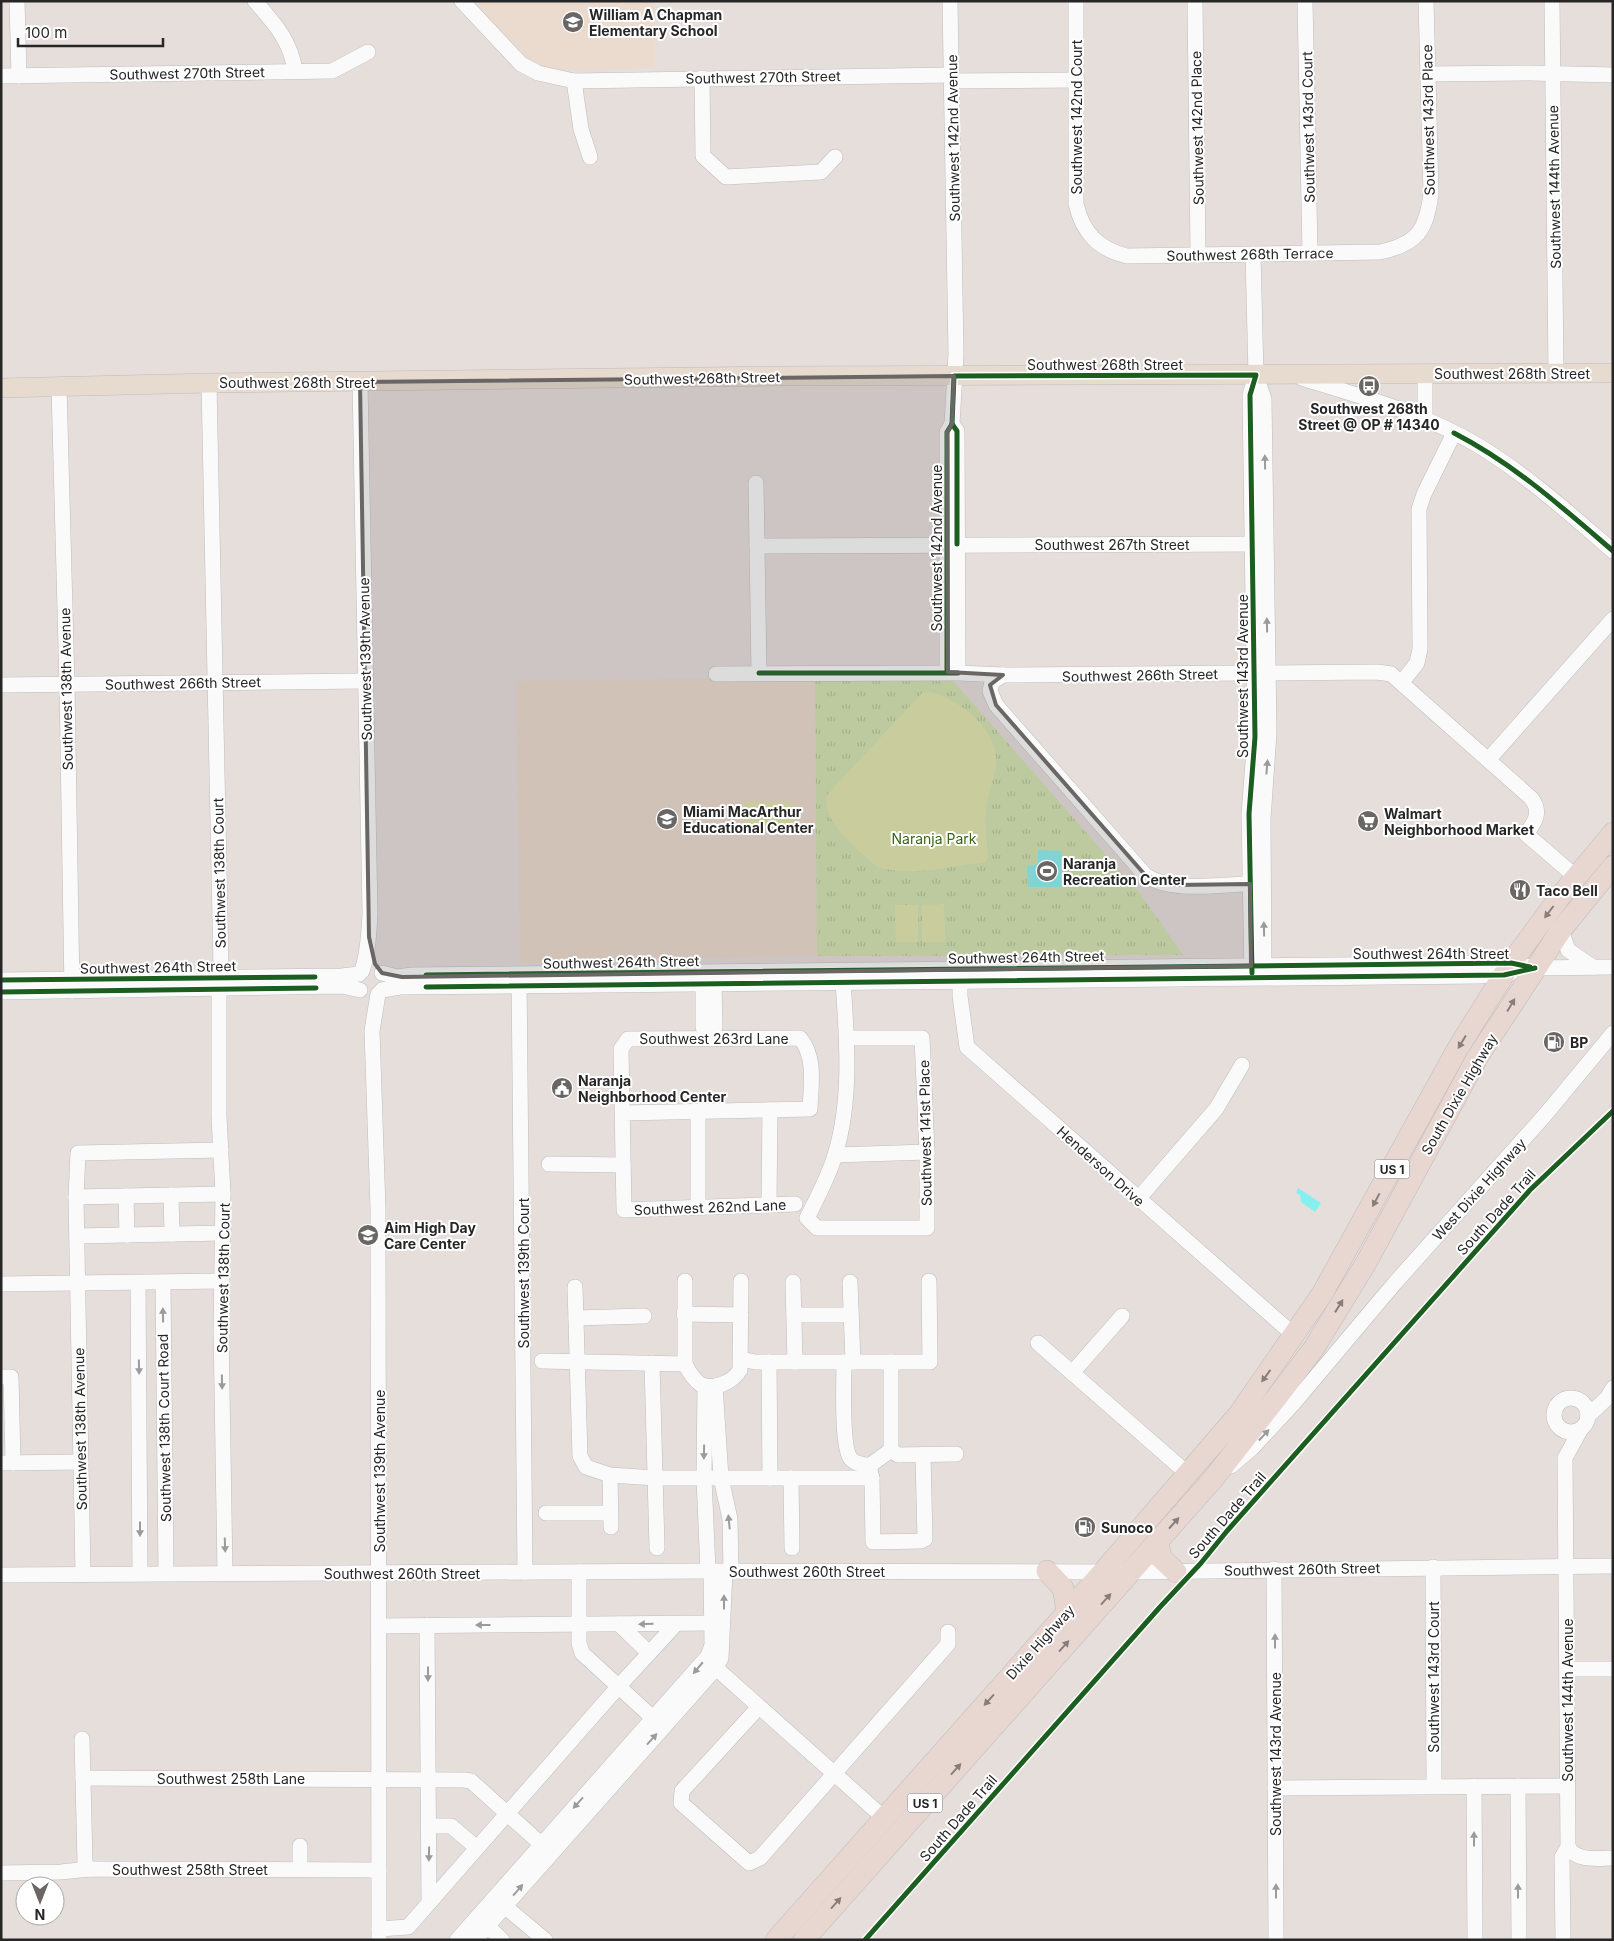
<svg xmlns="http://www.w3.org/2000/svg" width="1614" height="1941" font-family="Inter,sans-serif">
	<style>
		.education { fill: #ebdace }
		.park { fill: url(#park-tufts) }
		.pitch { fill: #e2e8ac }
		.water { fill: #86f0f0 }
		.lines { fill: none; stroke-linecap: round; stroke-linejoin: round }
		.minor-casing { stroke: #bebdbe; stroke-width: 16 }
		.major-casing { stroke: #bebbbb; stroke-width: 20 }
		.highway-casing { stroke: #bebbbb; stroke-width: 22 }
		.minor { stroke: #fbfafa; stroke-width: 15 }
		.major { stroke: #e7dbcf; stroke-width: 19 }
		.highway { stroke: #e8d6d1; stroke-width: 21 }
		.cycleway-casing { stroke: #fff; stroke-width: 8 }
		.cycleway { stroke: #1b5e20; stroke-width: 5 }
		.oneway { fill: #9b9b9b }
		.oneway2 { fill: #877e7c }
		.marked { fill: #696665; fill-opacity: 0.2; stroke: #696665; stroke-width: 4; stroke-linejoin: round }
		.labels { text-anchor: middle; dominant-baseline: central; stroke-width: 4; stroke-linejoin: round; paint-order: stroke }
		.shield { fill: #fff; stroke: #676767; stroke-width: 1 }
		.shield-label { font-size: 12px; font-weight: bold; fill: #262626 }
		.poi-label { font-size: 14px; font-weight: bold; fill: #262626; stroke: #fff; text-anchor: start }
		.street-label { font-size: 14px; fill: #262626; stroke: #fff }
		.park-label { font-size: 14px; fill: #396812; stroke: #fff }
	</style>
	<defs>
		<pattern id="park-tufts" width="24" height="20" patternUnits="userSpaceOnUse" patternTransform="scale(1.25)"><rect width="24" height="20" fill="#d2e4b0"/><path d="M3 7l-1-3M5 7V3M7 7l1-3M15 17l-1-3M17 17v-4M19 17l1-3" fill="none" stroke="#b4c397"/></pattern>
	</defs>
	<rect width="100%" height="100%" fill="#e6dedb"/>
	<g class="education">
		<path d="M472,1h182l1,67 -100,3 -28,-13z"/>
		<path d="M815,677l2,279 -247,3 -11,3 -39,1 -4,-282z"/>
	</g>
	<path class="park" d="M949,676l192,219 42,60 -366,1 -2,-279z"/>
	<g class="pitch">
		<path d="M930,692c28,7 66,35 66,67 0,17 -8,33 -10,49 -2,16 1,34 2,50l-3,4c-31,4 -81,16 -109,4 -19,-18 -54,-42 -49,-71l95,-102z"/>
		<path d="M744,802h49v26l-48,1z"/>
		<path d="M944,904l1,38h-23v-37z"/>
		<path d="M895,905h23v37h-22z"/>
	</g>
	<g class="water">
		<path d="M1038,850l23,1v36h-33l-1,-21 11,-2z"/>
		<path d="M1298,1188l23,15 -6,9 -14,-10 -1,-7 -4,-2z"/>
	</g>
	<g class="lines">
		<g class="minor-casing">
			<g id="minor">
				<path d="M17,1l2,75"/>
				<path d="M255,1c19,22 36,40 40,70"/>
				<path d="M462,1l59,63 17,9 36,8 377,-6"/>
				<path d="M950,1l6,353 -4,70"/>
				<path d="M1076,1v203c7,29 22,45 51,52l253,-4c38,-8 46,-22 51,-58l-5,-193"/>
				<path d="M1195,1l3,254"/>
				<path d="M1305,1l5,252"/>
				<path d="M1552,1l4,372"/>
				<path d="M1428,74l102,-1 83,2"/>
				<path d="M1,76l331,-5 36,-19"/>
				<path d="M702,78l1,78 23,21 95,-5 14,-15"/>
				<path d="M574,81l7,48 9,28"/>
				<path d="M951,81l126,-1"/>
				<path d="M1256,375l8,24 5,334 -6,86 1,157"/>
				<path d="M1302,378c60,19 122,35 177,68 49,30 91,68 134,105"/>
				<path d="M360,382l10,532c-1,18 -2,40 -8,57"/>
				<path d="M209,383l12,585 -2,21v127l4,78 -2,135 4,244"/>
				<path d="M59,386l8,298 5,307"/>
				<path d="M1425,419v-46"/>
				<path d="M756,483l1,63 505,-2"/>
				<path d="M757,546l2,127"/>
				<path d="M947,672v-240l5,-8 5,7 1,242 45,2"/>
				<path d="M716,674l240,-1"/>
				<path d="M1402,682l15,-19 3,-14 -1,-140 5,-15 30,-61"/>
				<path d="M1,685l364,-4"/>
				<path d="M1488,760l125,-141"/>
				<path d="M1250,884c-33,0 -75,9 -104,-8l-150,-171 -6,-14 2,-9 11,-7h9l365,-3 14,2 140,124c11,14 4,24 -5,36l50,43"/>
				<path d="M1561,930l7,20 25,17"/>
				<path d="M382,973l15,4 15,-2 1099,-12 24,5 78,-1"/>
				<path d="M960,973v23l7,51 328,289"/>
				<path d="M1252,974l-3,-160 6,-77 -5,-342 6,-20 -3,-121"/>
				<path d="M519,976l6,596"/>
				<path d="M1,980l341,-4 17,-2"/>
				<path d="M843,982c4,57 9,118 -8,173 -6,21 -18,43 -28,63l10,10h110v-76l-5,-114h-74"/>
				<path d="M703,984v43l5,11"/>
				<path d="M382,990l18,-3 1080,-11 31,-3"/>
				<path d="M1,992l341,-6 18,4"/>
				<path d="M378,994l-6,37 6,178 1,731"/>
				<path d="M708,1038l7,-11 -1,-43"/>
				<path d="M698,1111v95"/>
				<path d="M623,1113l187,-4c1,-24 6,-52 -10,-71l-172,1 -7,10 3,161 171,-6"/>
				<path d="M835,1155l92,-3"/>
				<path d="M549,1164l74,1"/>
				<path d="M171,1195l1,39"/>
				<path d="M126,1196l1,39"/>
				<path d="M76,1197l147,-3"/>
				<path d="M1138,1199l78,-90 26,-44"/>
				<path d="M769,1204l1,-94"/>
				<path d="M77,1236l147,-3"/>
				<path d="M685,1281v83c4,8 8,15 15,20 13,7 33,-2 40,-14l1,-89"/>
				<path d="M793,1282l2,80"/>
				<path d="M850,1282l3,80"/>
				<path d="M138,1283l2,290"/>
				<path d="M163,1283l3,290"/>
				<path d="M1,1284l221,-3"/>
				<path d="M575,1287l5,169 6,11 24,8 45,3h217"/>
				<path d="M684,1314l57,1"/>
				<path d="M794,1315h57"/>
				<path d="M576,1318l68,-2"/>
				<path d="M1038,1343l150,131"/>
				<path d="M741,1359l14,3h175l-1,-81"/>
				<path d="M542,1361l143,3"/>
				<path d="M769,1362l1,116"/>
				<path d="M844,1362c0,18 -3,86 7,97 4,5 12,5 18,7l22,-16"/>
				<path d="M891,1362v88"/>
				<path d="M652,1363l5,185"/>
				<path d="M1072,1373l50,-57"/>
				<path d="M1,1377h10l2,86"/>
				<path d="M705,1386l-1,92 4,93"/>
				<path d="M715,1386l6,92 9,41 1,52"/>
				<circle cx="1571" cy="1415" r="17"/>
				<path d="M1588,1416l19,-18 6,-10"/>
				<path d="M891,1450l7,5 58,-1"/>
				<path d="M1,1463l80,-1"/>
				<path d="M869,1466l3,12 1,64 48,-1 4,-2 -2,-84"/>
				<path d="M1231,1466l21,-18 41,-44 101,-120 151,-169 68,-82"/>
				<path d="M610,1475l1,52"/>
				<path d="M791,1478l1,70"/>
				<path d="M546,1513h64"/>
				<path d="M1433,1567l1,219"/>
				<path d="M1274,1569l2,371"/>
				<path d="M579,1572v71l3,10 72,66"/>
				<path d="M83,1574l-7,-377 2,-44 143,-3"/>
				<path d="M1,1575l707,-4 422,1 483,-6"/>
				<path d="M619,1624l30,29"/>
				<path d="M427,1625l2,276"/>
				<path d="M379,1626l333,-3"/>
				<path d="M716,1668l168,150"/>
				<path d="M1567,1669h46"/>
				<path d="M758,1708l-76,83 -1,12 68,60 11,-5 188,-214v-12"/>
				<path d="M82,1739l3,124 4,6"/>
				<path d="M83,1778l381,2 7,1 80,72"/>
				<path d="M1474,1786l1,154"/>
				<path d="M1518,1786l1,154"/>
				<path d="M1275,1788l292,-2"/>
				<path d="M430,1826h21l26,22"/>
				<path d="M300,1846v23"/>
				<path d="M1568,1847c9,15 30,11 45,11"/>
				<path d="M1,1873l60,-1 28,-3 290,1"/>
				<path d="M496,1899l49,41"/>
				<path d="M480,1919l22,21"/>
				<path d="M379,1929l29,-2 210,-240 58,-63"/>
				<path d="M457,1940l251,-284 4,-11 -1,-74"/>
				<path d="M475,1940l241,-272 5,-10 4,-87"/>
				<path d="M1563,1940l-1,-83 6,-10 -3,-389 16,-29"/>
			</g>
		</g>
		<g class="major-casing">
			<path id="major" d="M1,388l208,-5 568,-7 836,-3"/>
		</g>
		<g class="highway-casing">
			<g id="highway">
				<path d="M1158,1541l3,17 15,14"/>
				<path d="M1047,1571l16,17 4,23"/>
				<path d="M776,1940l327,-368 136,-158 83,-120 136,-246 53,-85 51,-69 51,-61"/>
				<path d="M804,1940l410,-462 63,-81 37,-49 52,-85 111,-205 84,-128 52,-64"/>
			</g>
		</g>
		<use href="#minor" class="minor"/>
		<use href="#major" class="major"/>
		<use href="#highway" class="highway"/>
		<g class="cycleway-casing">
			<g id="cycleway">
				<path d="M952,424l2,-48 302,-1 -6,20 5,342 -6,77 3,159"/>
				<path d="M1454,433c60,31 108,74 159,118"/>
				<path d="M947,672v-240l5,-8 5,7v113"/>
				<path d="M759,673h199"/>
				<path d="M426,975l1085,-12 19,4"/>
				<path d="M1,980l314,-3"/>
				<path d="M426,987l1078,-12 31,-7"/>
				<path d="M1,992l315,-4"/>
				<path d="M865,1940l295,-333 41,-44 26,-32 303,-341 83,-79"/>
			</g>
		</g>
		<use href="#cycleway" class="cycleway"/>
	</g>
	<defs><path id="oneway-solid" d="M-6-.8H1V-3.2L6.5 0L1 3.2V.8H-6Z" transform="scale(1.25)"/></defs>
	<g class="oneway">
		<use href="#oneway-solid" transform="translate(1265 462) rotate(-91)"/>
		<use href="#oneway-solid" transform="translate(1267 625) rotate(-91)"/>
		<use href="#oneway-solid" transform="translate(1267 767) rotate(-85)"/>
		<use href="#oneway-solid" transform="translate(1264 929) rotate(-91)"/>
		<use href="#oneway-solid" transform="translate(163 1315) rotate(-91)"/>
		<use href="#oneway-solid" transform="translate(139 1367) rotate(89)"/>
		<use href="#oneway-solid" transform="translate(222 1382) rotate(89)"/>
		<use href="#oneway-solid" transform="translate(1264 1435) rotate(-47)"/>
		<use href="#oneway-solid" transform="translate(704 1452) rotate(91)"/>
		<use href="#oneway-solid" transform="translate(729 1522) rotate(-96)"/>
		<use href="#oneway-solid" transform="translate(140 1529) rotate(90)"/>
		<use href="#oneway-solid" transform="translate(225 1545) rotate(88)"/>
		<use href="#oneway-solid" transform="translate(724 1602) rotate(-90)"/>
		<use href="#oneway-solid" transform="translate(646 1624) rotate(179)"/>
		<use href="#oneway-solid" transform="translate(483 1625) rotate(180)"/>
		<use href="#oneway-solid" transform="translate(1275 1641) rotate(-90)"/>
		<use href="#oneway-solid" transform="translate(698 1668) rotate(130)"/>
		<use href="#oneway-solid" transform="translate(428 1674) rotate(90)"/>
		<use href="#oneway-solid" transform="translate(652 1739) rotate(-48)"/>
		<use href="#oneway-solid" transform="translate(578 1803) rotate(132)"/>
		<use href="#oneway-solid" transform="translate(1474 1839) rotate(-90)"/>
		<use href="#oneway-solid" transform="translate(429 1854) rotate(91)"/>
		<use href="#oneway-solid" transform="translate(518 1890) rotate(-49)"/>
		<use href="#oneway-solid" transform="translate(1276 1891) rotate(-90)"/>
		<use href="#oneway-solid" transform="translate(1518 1891) rotate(-90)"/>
	</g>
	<g class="oneway2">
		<use href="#oneway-solid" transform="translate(1549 912) rotate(127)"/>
		<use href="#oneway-solid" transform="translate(1511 1005) rotate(-59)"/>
		<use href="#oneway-solid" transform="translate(1462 1042) rotate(121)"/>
		<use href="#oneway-solid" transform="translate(1376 1200) rotate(118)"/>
		<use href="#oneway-solid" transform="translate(1339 1306) rotate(-58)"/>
		<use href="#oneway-solid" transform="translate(1266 1376) rotate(126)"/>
		<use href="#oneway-solid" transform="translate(1174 1523) rotate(-48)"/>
		<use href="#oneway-solid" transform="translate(1106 1599) rotate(-48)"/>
		<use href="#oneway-solid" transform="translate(1064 1646) rotate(-48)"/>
		<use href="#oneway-solid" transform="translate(989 1700) rotate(132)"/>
		<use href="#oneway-solid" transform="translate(956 1769) rotate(-48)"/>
		<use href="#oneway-solid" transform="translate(836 1903) rotate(-48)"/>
	</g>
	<path class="marked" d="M954,376l-2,48 -5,8 1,240 55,3 -13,10 6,20 150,171 30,9 74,-1 1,82 -849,11 -20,-4 -7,-9 -6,-27 -9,-555z"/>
	<defs>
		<g id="school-disc" transform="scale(1.125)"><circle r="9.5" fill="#696665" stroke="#fff"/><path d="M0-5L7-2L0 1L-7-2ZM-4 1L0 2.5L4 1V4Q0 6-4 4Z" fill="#fff"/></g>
		<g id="bus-disc" transform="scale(1.125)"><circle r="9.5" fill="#696665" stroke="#fff"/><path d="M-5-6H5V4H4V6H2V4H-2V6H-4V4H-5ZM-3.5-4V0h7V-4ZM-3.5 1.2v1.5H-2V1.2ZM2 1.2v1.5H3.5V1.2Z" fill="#fff"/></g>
		<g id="supermarket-disc" transform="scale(1.125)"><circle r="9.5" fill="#696665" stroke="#fff"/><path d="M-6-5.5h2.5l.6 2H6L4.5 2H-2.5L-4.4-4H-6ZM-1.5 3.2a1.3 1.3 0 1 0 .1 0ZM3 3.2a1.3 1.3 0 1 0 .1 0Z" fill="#fff"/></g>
		<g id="stadium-disc" transform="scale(1.125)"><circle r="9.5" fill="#696665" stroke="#fff"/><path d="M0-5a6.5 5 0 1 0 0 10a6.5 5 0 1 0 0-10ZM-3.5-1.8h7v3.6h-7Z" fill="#fff"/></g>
		<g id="restaurant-disc" transform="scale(1.125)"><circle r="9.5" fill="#696665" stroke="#fff"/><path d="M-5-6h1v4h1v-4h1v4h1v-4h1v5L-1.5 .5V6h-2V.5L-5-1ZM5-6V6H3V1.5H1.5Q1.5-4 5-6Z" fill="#fff"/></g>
		<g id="fuel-disc" transform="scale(1.125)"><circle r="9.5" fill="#696665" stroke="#fff"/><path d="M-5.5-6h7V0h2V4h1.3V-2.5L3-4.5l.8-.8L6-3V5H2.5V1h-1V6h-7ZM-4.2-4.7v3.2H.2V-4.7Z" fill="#fff"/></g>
		<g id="civic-disc" transform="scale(1.125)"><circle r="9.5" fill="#696665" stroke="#fff"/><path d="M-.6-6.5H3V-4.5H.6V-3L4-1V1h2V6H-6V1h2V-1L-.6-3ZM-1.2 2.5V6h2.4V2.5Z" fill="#fff"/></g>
	</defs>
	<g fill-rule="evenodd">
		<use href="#school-disc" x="573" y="22"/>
		<use href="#bus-disc" x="1369" y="386"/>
		<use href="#school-disc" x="667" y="819"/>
		<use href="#supermarket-disc" x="1368" y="821"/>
		<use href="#stadium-disc" x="1047" y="871"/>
		<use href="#restaurant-disc" x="1520" y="890"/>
		<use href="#fuel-disc" x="1554" y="1042"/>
		<use href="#civic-disc" x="562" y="1088"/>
		<use href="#school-disc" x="368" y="1235"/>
		<use href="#fuel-disc" x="1085" y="1527"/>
	</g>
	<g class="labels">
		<g class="shield">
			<rect x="1374.5" y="1159.5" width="35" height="19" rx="4"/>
			<rect x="907.5" y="1793.5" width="35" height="19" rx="4"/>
		</g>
		<g class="shield-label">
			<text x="1392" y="1169">US 1</text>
			<text x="925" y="1803">US 1</text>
		</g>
		<g class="poi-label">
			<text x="589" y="14">William A Chapman<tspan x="589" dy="16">Elementary School</tspan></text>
			<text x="1369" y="408" text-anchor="middle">Southwest 268th<tspan x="1369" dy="16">Street @ OP # 14340</tspan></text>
			<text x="683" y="811">Miami MacArthur<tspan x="683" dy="16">Educational Center</tspan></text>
			<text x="1384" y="813">Walmart<tspan x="1384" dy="16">Neighborhood Market</tspan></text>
			<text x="1063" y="863">Naranja<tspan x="1063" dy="16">Recreation Center</tspan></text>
			<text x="1536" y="890">Taco Bell</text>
			<text x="1570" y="1042">BP</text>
			<text x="578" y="1080">Naranja<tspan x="578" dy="16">Neighborhood Center</tspan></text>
			<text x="384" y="1227">Aim High Day<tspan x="384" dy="16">Care Center</tspan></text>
			<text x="1101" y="1527">Sunoco</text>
		</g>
		<g class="street-label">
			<text transform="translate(187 73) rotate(-1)">Southwest 270th Street</text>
			<text transform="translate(763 77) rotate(-1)">Southwest 270th Street</text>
			<text transform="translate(1076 117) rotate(-90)">Southwest 142nd Court</text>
			<text transform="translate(1428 120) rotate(-91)">Southwest 143rd Place</text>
			<text transform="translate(1308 127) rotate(-91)">Southwest 143rd Court</text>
			<text transform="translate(1197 128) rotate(-91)">Southwest 142nd Place</text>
			<text transform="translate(953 138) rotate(-91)">Southwest 142nd Avenue</text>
			<text transform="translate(1554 187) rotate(-91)">Southwest 144th Avenue</text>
			<text transform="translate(1250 254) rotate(-1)">Southwest 268th Terrace</text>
			<text x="1105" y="364">Southwest 268th Street</text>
			<text x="1512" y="373">Southwest 268th Street</text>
			<text transform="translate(702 378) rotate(-1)">Southwest 268th Street</text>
			<text x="297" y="382">Southwest 268th Street</text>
			<text x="1112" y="544">Southwest 267th Street</text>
			<text transform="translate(936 548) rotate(-90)">Southwest 142nd Avenue</text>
			<text transform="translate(365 659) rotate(-91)">Southwest 139th Avenue</text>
			<text transform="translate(1140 675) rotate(-1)">Southwest 266th Street</text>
			<text transform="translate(1242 676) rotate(-90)">Southwest 143rd Avenue</text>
			<text transform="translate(183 683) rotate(-1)">Southwest 266th Street</text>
			<text transform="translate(66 689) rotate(-91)">Southwest 138th Avenue</text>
			<text transform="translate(219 873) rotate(-91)">Southwest 138th Court</text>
			<text x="1431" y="953">Southwest 264th Street</text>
			<text transform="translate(1026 957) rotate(-1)">Southwest 264th Street</text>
			<text transform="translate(621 962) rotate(-1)">Southwest 264th Street</text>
			<text transform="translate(158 967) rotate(-1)">Southwest 264th Street</text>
			<text x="714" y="1038">Southwest 263rd Lane</text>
			<text transform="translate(1459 1094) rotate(-60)">South Dixie Highway</text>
			<text transform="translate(925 1133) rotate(-91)">Southwest 141st Place</text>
			<text transform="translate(1101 1166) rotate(42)">Henderson Drive</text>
			<text transform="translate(1479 1189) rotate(-48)">West Dixie Highway</text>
			<text transform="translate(710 1207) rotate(-2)">Southwest 262nd Lane</text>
			<text transform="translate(1496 1212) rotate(-48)">South Dade Trail</text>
			<text transform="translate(523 1273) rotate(-90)">Southwest 139th Court</text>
			<text transform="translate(223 1278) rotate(-89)">Southwest 138th Court</text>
			<text transform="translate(164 1428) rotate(-91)">Southwest 138th Court Road</text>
			<text transform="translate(80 1429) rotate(-91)">Southwest 138th Avenue</text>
			<text transform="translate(379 1471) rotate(-90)">Southwest 139th Avenue</text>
			<text transform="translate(1227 1515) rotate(-49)">South Dade Trail</text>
			<text transform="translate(1302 1569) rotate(-1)">Southwest 260th Street</text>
			<text x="807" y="1571">Southwest 260th Street</text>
			<text x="402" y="1573">Southwest 260th Street</text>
			<text transform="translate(1040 1642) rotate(-48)">Dixie Highway</text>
			<text transform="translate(1433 1677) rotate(-90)">Southwest 143rd Court</text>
			<text transform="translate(1567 1700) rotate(-90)">Southwest 144th Avenue</text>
			<text transform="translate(1275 1754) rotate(-90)">Southwest 143rd Avenue</text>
			<text x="231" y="1778">Southwest 258th Lane</text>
			<text transform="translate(958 1818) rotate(-49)">South Dade Trail</text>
			<text x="190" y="1869">Southwest 258th Street</text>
		</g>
		<g class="park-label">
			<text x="934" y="838">Naranja Park</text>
		</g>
	</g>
	<rect width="1614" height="1941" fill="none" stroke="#262626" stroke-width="5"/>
	<g transform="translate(40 1901) rotate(180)"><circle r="24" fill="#ffffff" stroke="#a8a8a8"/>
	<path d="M0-4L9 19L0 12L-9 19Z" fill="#696665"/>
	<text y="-8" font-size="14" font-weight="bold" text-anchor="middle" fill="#262626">N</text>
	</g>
	<path d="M18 38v8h145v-8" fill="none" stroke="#262626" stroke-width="2.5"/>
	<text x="25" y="38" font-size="15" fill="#262626" stroke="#ffffff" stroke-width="4" paint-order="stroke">100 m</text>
</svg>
